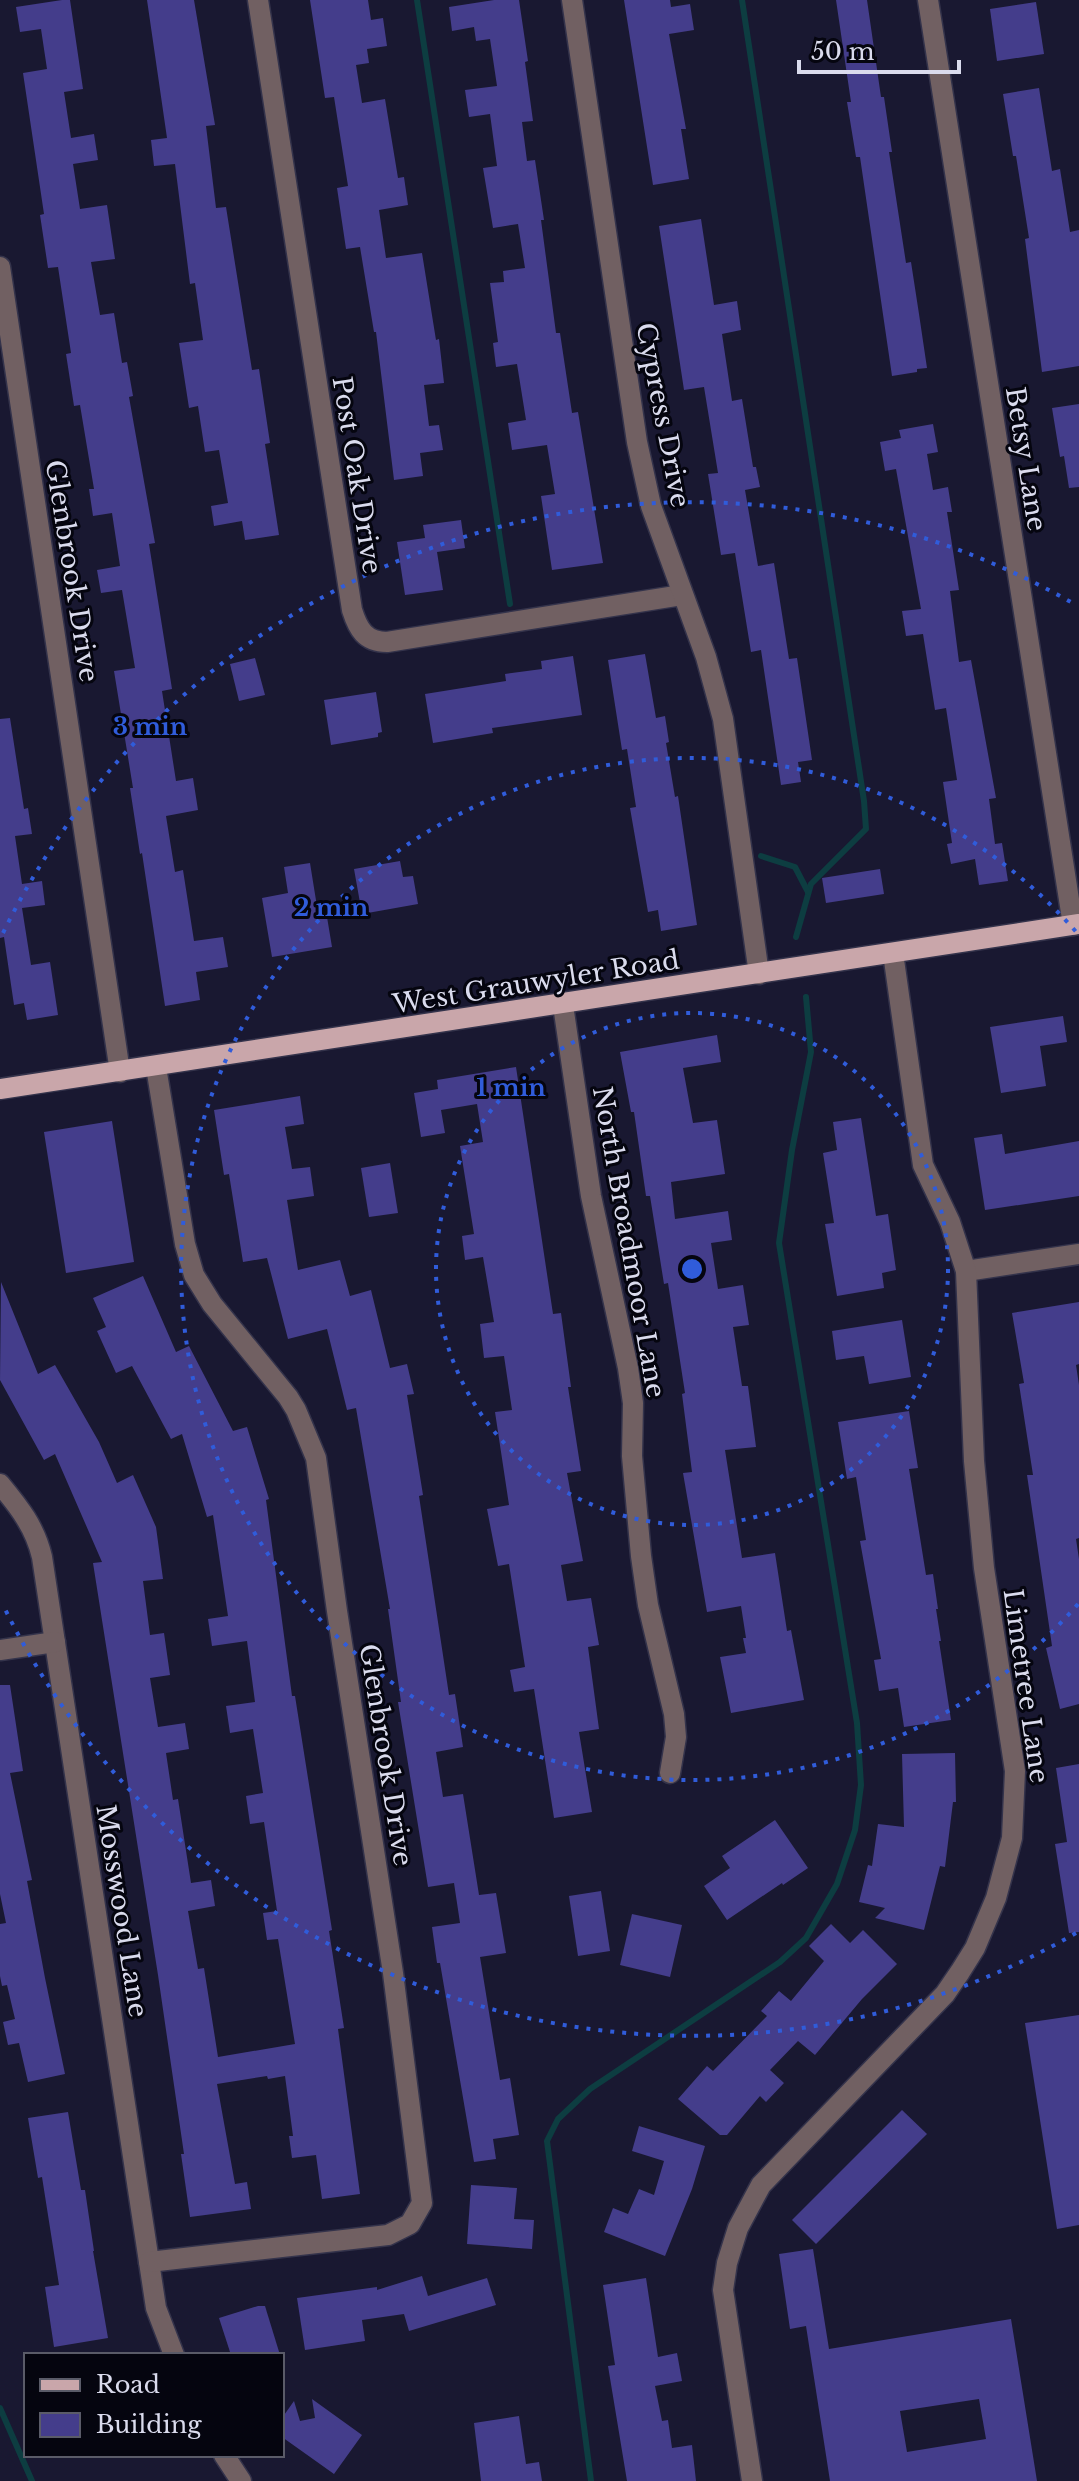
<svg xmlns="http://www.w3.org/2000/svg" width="1079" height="2481" font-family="'Libre Baskerville',serif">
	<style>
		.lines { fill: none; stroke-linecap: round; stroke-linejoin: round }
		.stream { stroke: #0d3d41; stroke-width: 6 }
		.building { fill: #443d8b; fill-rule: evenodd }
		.minor-casing { stroke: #34334b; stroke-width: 23 }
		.major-casing { stroke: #34334b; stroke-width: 23 }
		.minor { stroke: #716062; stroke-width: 20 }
		.major { stroke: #c9a6aa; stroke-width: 20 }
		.ring { fill: none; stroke: #305cda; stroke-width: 4; stroke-dasharray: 4 8 }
		.labels { text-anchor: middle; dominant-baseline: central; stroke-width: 6; stroke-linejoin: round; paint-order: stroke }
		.street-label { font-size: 26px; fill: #dadbed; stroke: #05050f }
		.centre { fill: #305cda; stroke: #05050f; stroke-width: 4 }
		.ring-label { font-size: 24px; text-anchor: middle; font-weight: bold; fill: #305cda; stroke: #05050f; stroke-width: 6; stroke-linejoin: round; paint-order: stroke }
	</style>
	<rect width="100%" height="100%" fill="#191831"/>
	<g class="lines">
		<g class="stream">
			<path d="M417,0l93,604"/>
			<path d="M742,0l122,801 2,28 -55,55 -15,53"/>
			<path d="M761,856l34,11 13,25"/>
			<path d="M0,2408l32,73"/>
			<path d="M591,2481l-44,-340 11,-22 32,-30 190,-127 26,-24 31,-54 18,-54 6,-45 -4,-62 -78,-480 13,-93 19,-98 -5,-55"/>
		</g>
	</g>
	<g class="building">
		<path d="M62,0h8l13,89 -19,3 7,46 23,-4 4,26 -25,4 7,45 27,-4 8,54 -24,3 9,53 14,-2 8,50 5,-1 6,34 -4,1 26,146 -6,1 23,145 -10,2 14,90 17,-3 5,32 -32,6 9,56 8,-2 11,71 29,-4 5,30 -32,5 4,28 -35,6 -23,-153 -2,1 -10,-66h3l-19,-117 21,-3 -13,-78 -21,3 -4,-23 23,-4 -8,-53 -19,3 -4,-27h5l-14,-84 -6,1 -8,-52 5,-1 -13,-86 -10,1 -8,-53 4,-1 -21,-141 24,-4 -6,-40 -21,3 -4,-25z"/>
		<path d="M147,0h47l21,125 -9,1 10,82 10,-1 26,163 7,-1 11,74 -5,1 14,91 -34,5 -3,-19 -28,5 -3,-20 17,-3 -9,-53 -14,2 -7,-46 -9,2 -10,-65 24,-3 -8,-57 -5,1 -15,-120 -21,2 -3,-26 16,-2z"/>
		<path d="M310,0h58l3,20 12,-2 4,28 -20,3 2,14 -13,2 6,38 23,-4 13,79 6,-1 4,28 -29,5 7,48 36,-5 14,87 3,-1 5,44 -20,2 5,41 10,-1 4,25 -23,3 3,23 -29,4 -18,-148h-2l-14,-85 -14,2 -9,-61 11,-2 -14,-89 -9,1z"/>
		<path d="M494,0h25l9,61 -3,1 8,59 -11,1 5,39 8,-1 9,60h-3l15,113h4l12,80 6,-1 25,151 -51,7 -11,-74 14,-2 -8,-49 -35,5 -4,-27 18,-3 -9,-56 -21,3 -3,-24 5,-1 -8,-59 14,-1 -1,-11 22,-3 -7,-44 -25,4 -10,-60 14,-2 -7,-52 -21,3 -4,-27 32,-4 -7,-47 -14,2 -2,-14 -22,4 -3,-24z"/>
		<path d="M624,0h46l1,7 19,-3 4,26 -25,4 17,95h-5l8,50 -36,6z"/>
		<path d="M836,0h31l14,97h3l8,55h-3l17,111 5,-1 8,52 8,54 -10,1v3l-25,4 -32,-219h-4l-9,-55h4z"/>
		<path d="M1036,2l8,52 -47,7 -7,-52z"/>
		<path d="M1039,88l13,83 8,-2 10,63 9,-2v136l-37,6 -17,-133 4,-1 -13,-82h-3l-10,-62z"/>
		<path d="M701,219l13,86 23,-4 4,29 -19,4 10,67 10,-2 11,68h3l4,20 -15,3 13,76 16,-3 15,96 8,-1 15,102 -14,2 3,20 -20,3 -20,-135 -10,2 -16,-99 -14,2 -13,-81 10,-1 -14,-86 -20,3 -25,-164z"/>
		<path d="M1079,404v83l-10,1 -5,-32 -4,1 -8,-49z"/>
		<path d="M933,424l5,28 -11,2 6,36 15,-3 4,25h-5l12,78 -9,1 9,71 12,-2 25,138 -7,1 6,45 7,-1 6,38 -29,4 -4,-26 -24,5 -4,-20 5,-1 -9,-61 14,-2 -11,-72 -11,2 -12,-76 -17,2 -4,-25 19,-2 -25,-140 -11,2 -5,-29 21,-4 -2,-8z"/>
		<path d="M461,520l4,28 -28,4 6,38 -38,5 -8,-53 28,-4 -2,-13z"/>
		<path d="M645,654l11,64 9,-2 4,26 -3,1 9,54 3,-1 19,129 -36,6 -3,-21 -10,2 -18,-104 6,-1 -9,-58 -5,1 -14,-90z"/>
		<path d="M573,656l9,59 -90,13 1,5 -60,10 -8,-49 81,-13 -1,-7 37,-5 -1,-8z"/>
		<path d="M255,658l10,37 -26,6 -9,-37z"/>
		<path d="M376,692l6,40 -4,1v4l-47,8 -7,-45z"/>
		<path d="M10,718l14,91 4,-1 4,26 -17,2 7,48 20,-3 3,24 -23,3 9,57 19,-3 8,53 -31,5 -3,-17 -10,2 -10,-68 -4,1v-219z"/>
		<path d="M400,861l3,16 10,-1 5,28 -56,10 -8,-45z"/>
		<path d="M310,863l9,56 8,-2 5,30 -60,10 -10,-59 26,-5 -4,-26z"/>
		<path d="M880,869l4,25 -58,9 -4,-25z"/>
		<path d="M1063,1016l4,26 -27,4 6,40 -45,7 -11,-66z"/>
		<path d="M717,1035l4,27 -38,6 10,55 24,-3 8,54 -54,8 4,37 53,-8 4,29 -21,3 7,46 25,-4 6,40 -16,2 9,59h6l8,61 -31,3 17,108 33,-5 12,78 4,-1 13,70 -73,13 -11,-56 26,-4 -3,-15h3l-5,-32 -34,6 -24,-139 9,-1 -10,-78 3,-1 -17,-110 -4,1 -14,-88h-4l-12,-84h-3l-11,-60z"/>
		<path d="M516,1067l37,247 8,-1 10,74h-3l13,84 -14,2 16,88 -22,4 6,36 24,-3 8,47 -11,2 11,82 -20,3 13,80 -38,6 -20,-129 -20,3 -4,-22 15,-3 -16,-103 -11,2 -11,-57 22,-4 -14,-93 17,-2 -8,-54 -20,2 -4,-34 14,-2 -11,-65 -18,3 -3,-24 12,-2 -14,-88 23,-4 -6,-38 -36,6 4,23 -24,4 -7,-44 24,-4 -1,-9z"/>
		<path d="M300,1096l4,28 -19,3 7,42 18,-2 4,29 -27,4 11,70 42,-10 10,36 21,-6 19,78 17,-4 7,30 -7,1 16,100 -4,1 30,199 6,-1 8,53 -27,5 7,45 20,-3 16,101 17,-2 10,60 -26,4 20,123 10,-2 9,57 -26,4 3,20 -22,3 -34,-199h-3l-5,-36 28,-4 -6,-40 -26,4 -30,-185h3l-13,-93h2l-34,-201 -9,2 -20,-81 -39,10 -21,-81 -24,4 -14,-88 -5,1 -10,-65z"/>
		<path d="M861,1118l15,98 12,-2 8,56 -14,3 2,15 -47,8 -12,-72 9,-1 -11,-70 14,-3 -4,-28z"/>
		<path d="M112,1121l22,141 -68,11 -22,-141z"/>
		<path d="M1002,1134l3,20 74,-13v55l-94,14 -11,-72z"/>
		<path d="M390,1163l8,50 -29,4 -8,-49z"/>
		<path d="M143,1276l33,76 13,-6 44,85 14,-4 22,72 -3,1 26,196h3l37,234 -3,1 15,97 -6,1 22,165 -38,5 -6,-44 -24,3 -3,-22h4l-8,-60 -17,3 -1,-3 -50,8 18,100 12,-2 4,27 -61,8 -9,-63h3l-26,-179 -65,-412 9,-1 -47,-108 -11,6 -44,-80 1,-98 37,92 17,-9 44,77 18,41 16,-8 23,52 7,52 -20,2 7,54 14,-2 6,42 -20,3 8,49 27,-4 4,26 -23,4 7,47 5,-1 13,84 20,-3 4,26 -27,5 10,58 6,-1 14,89 77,-13 -17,-105 -11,1 -4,-27 14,-2 -13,-89 -14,2 -4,-28 17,-3 -10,-64 -23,4 -4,-27 29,-4 -8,-61 -35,5 -4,-27 20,-3 -15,-101 -6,2 -25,-83 -11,5 -39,-73 -16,7 -19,-42 9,-4 -13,-29z"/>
		<path d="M1079,1302v62l-3,1 3,20v153l-3,1 3,20v145l-19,5 -14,-61 6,-2 -25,-171h6l-14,-91 5,-1 -12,-70z"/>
		<path d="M902,1320l9,57 -42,7 -5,-28 -28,4 -4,-29z"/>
		<path d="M909,1411l9,57 -9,1 17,106 7,-1 5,35h-2l5,32h-2l12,79 -47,7 -6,-39 -19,3 -5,-31 7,-1 -21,-118 6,-1 -10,-63 -9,2 -9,-57z"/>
		<path d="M0,1685h10l13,86 -13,2 22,107 -5,1 18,97 20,96 -37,8 -9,-39 -11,2 -5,-23 12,-3 -8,-34 -5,1 -2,-10v-52l6,-1 -6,-29z"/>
		<path d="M955,1753l1,49h-3l-8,65 -5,-1 -16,64 -49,-12 10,-10 -26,-6 9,-37 4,1 6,-42 26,3 -2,-73z"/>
		<path d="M1079,1764v168l-10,1 -14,-89 12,-2 -11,-74z"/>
		<path d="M775,1820l33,48 -25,17 -1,-2 -55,37 -23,-34 26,-18 -8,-12z"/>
		<path d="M601,1891l9,60 -32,5 -9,-60z"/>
		<path d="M632,1914l50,11 -12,52 -50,-12z"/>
		<path d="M831,1924l19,19 13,-13 34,34 -35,35 -47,56 -17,-14 -28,29 14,13 -18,19 -6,-6 -33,39h-7l-42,-36 29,-33 6,5 54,-55 -6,-5 18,-20 12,10 33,-40 -15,-15z"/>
		<path d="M1079,2015v210l-22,4 -32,-206z"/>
		<path d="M902,2110l25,24 -111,110 -24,-24z"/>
		<path d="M68,2112l13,78h4l9,61h-1l15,87 -54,9 -9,-60 14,-2 -17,-108 -4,1 -10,-60z"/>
		<path d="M639,2126l66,20 -13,43 -27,67 -61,-24 9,-24 15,6 11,-25 15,6 10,-34 -32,-10z"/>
		<path d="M471,2185l46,3 -3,31 20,1 -2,29 -65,-5z"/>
		<path d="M813,2249l16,100 182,-30 26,162h-207l-24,-155 -16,3 -11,-75zM979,2399l7,40 -79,13 -7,-41z"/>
		<path d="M422,2276l6,20 59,-18 9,27 -87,26 -5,-17 -42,6 3,21 -60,9 -8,-52 80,-11v3z"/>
		<path d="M646,2278l12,79 19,-4 5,28 -27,5 7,35 6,-1 4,28 20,-3 4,36h-69l-19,-115 7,-1 -12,-80z"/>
		<path d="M258,2306h7l15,49h-49l-12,-37z"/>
		<path d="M312,2399l50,36 -28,39 -52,-37v-19l12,-17 6,20 15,-3z"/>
		<path d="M519,2416l7,48 13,-2 3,19h-61l-7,-58z"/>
	</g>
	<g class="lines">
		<g class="minor-casing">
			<g id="minor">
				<path d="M258,0l94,610c6,19 13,32 35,32l295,-47"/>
				<path d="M572,0l65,442 14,64 55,151 17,62 36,255"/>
				<path d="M928,0l145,925"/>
				<path d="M0,267l120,805"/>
				<path d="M563,1005l28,191 37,172 5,35 -1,53 9,100 7,49 26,109 2,23 -6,36"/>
				<path d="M966,1271l113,-17"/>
				<path d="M0,1484c19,23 35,43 42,73l114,751 18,47"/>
				<path d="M0,1650l55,-8"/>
				<path d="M149,2262l239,-27 22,-11 12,-21 -29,-230 -56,-362 -21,-153 -20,-48 -8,-13 -76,-93 -18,-29 -9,-31 -29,-177"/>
				<path d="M224,2455l17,26"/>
				<path d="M752,2481l-29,-191 4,-27 11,-35 23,-43 184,-191 15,-22 15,-24 21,-50 16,-60 3,-67 -31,-203 -10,-107 -8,-190 -16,-49 -27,-57 -30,-212"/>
			</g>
		</g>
		<g class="major-casing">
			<path id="major" d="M0,1089l1079,-165"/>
		</g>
		<use href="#minor" class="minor"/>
		<use href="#major" class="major"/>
	</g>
	<g class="ring">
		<circle cx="692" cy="1269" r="256"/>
		<path d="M1078 1604A511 511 0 1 1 1078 934"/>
		<path d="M1076 1933A767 767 0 0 1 3 1605M3 933A767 767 0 0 1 1076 605"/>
	</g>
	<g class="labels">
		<g class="street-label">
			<text transform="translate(663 415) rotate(79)">Cypress Drive</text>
			<text transform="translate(1026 459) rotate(81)">Betsy Lane</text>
			<text transform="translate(357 475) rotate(81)">Post Oak Drive</text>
			<text transform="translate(72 571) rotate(81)">Glenbrook Drive</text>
			<text transform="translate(536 982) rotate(-9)">West Grauwyler Road</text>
			<text transform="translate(629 1242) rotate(80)">North Broadmoor Lane</text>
			<text transform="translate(1026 1686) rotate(82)">Limetree Lane</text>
			<text transform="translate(386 1755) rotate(81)">Glenbrook Drive</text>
			<text transform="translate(122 1911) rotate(81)">Mosswood Lane</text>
		</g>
	</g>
	<circle cx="692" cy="1269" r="12" class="centre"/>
	<g class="ring-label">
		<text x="150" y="735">3 min</text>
		<text x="331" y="916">2 min</text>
		<text x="511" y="1096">1 min</text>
	</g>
	<rect x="24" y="2353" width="260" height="104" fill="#05050f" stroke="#5a5b68" stroke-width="2"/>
	<rect x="40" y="2379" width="40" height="12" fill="#c9a6aa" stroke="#5a5b68" stroke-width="2"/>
	<text x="96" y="2393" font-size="24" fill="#dadbed">Road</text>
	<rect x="40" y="2413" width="40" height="24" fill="#443d8b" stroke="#5a5b68" stroke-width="2"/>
	<text x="96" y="2433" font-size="24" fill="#dadbed">Building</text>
	<path d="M799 60v12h160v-12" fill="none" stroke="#dadbed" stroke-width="4"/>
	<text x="811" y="60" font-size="24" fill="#dadbed" stroke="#05050f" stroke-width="6" paint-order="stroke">50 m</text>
</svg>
